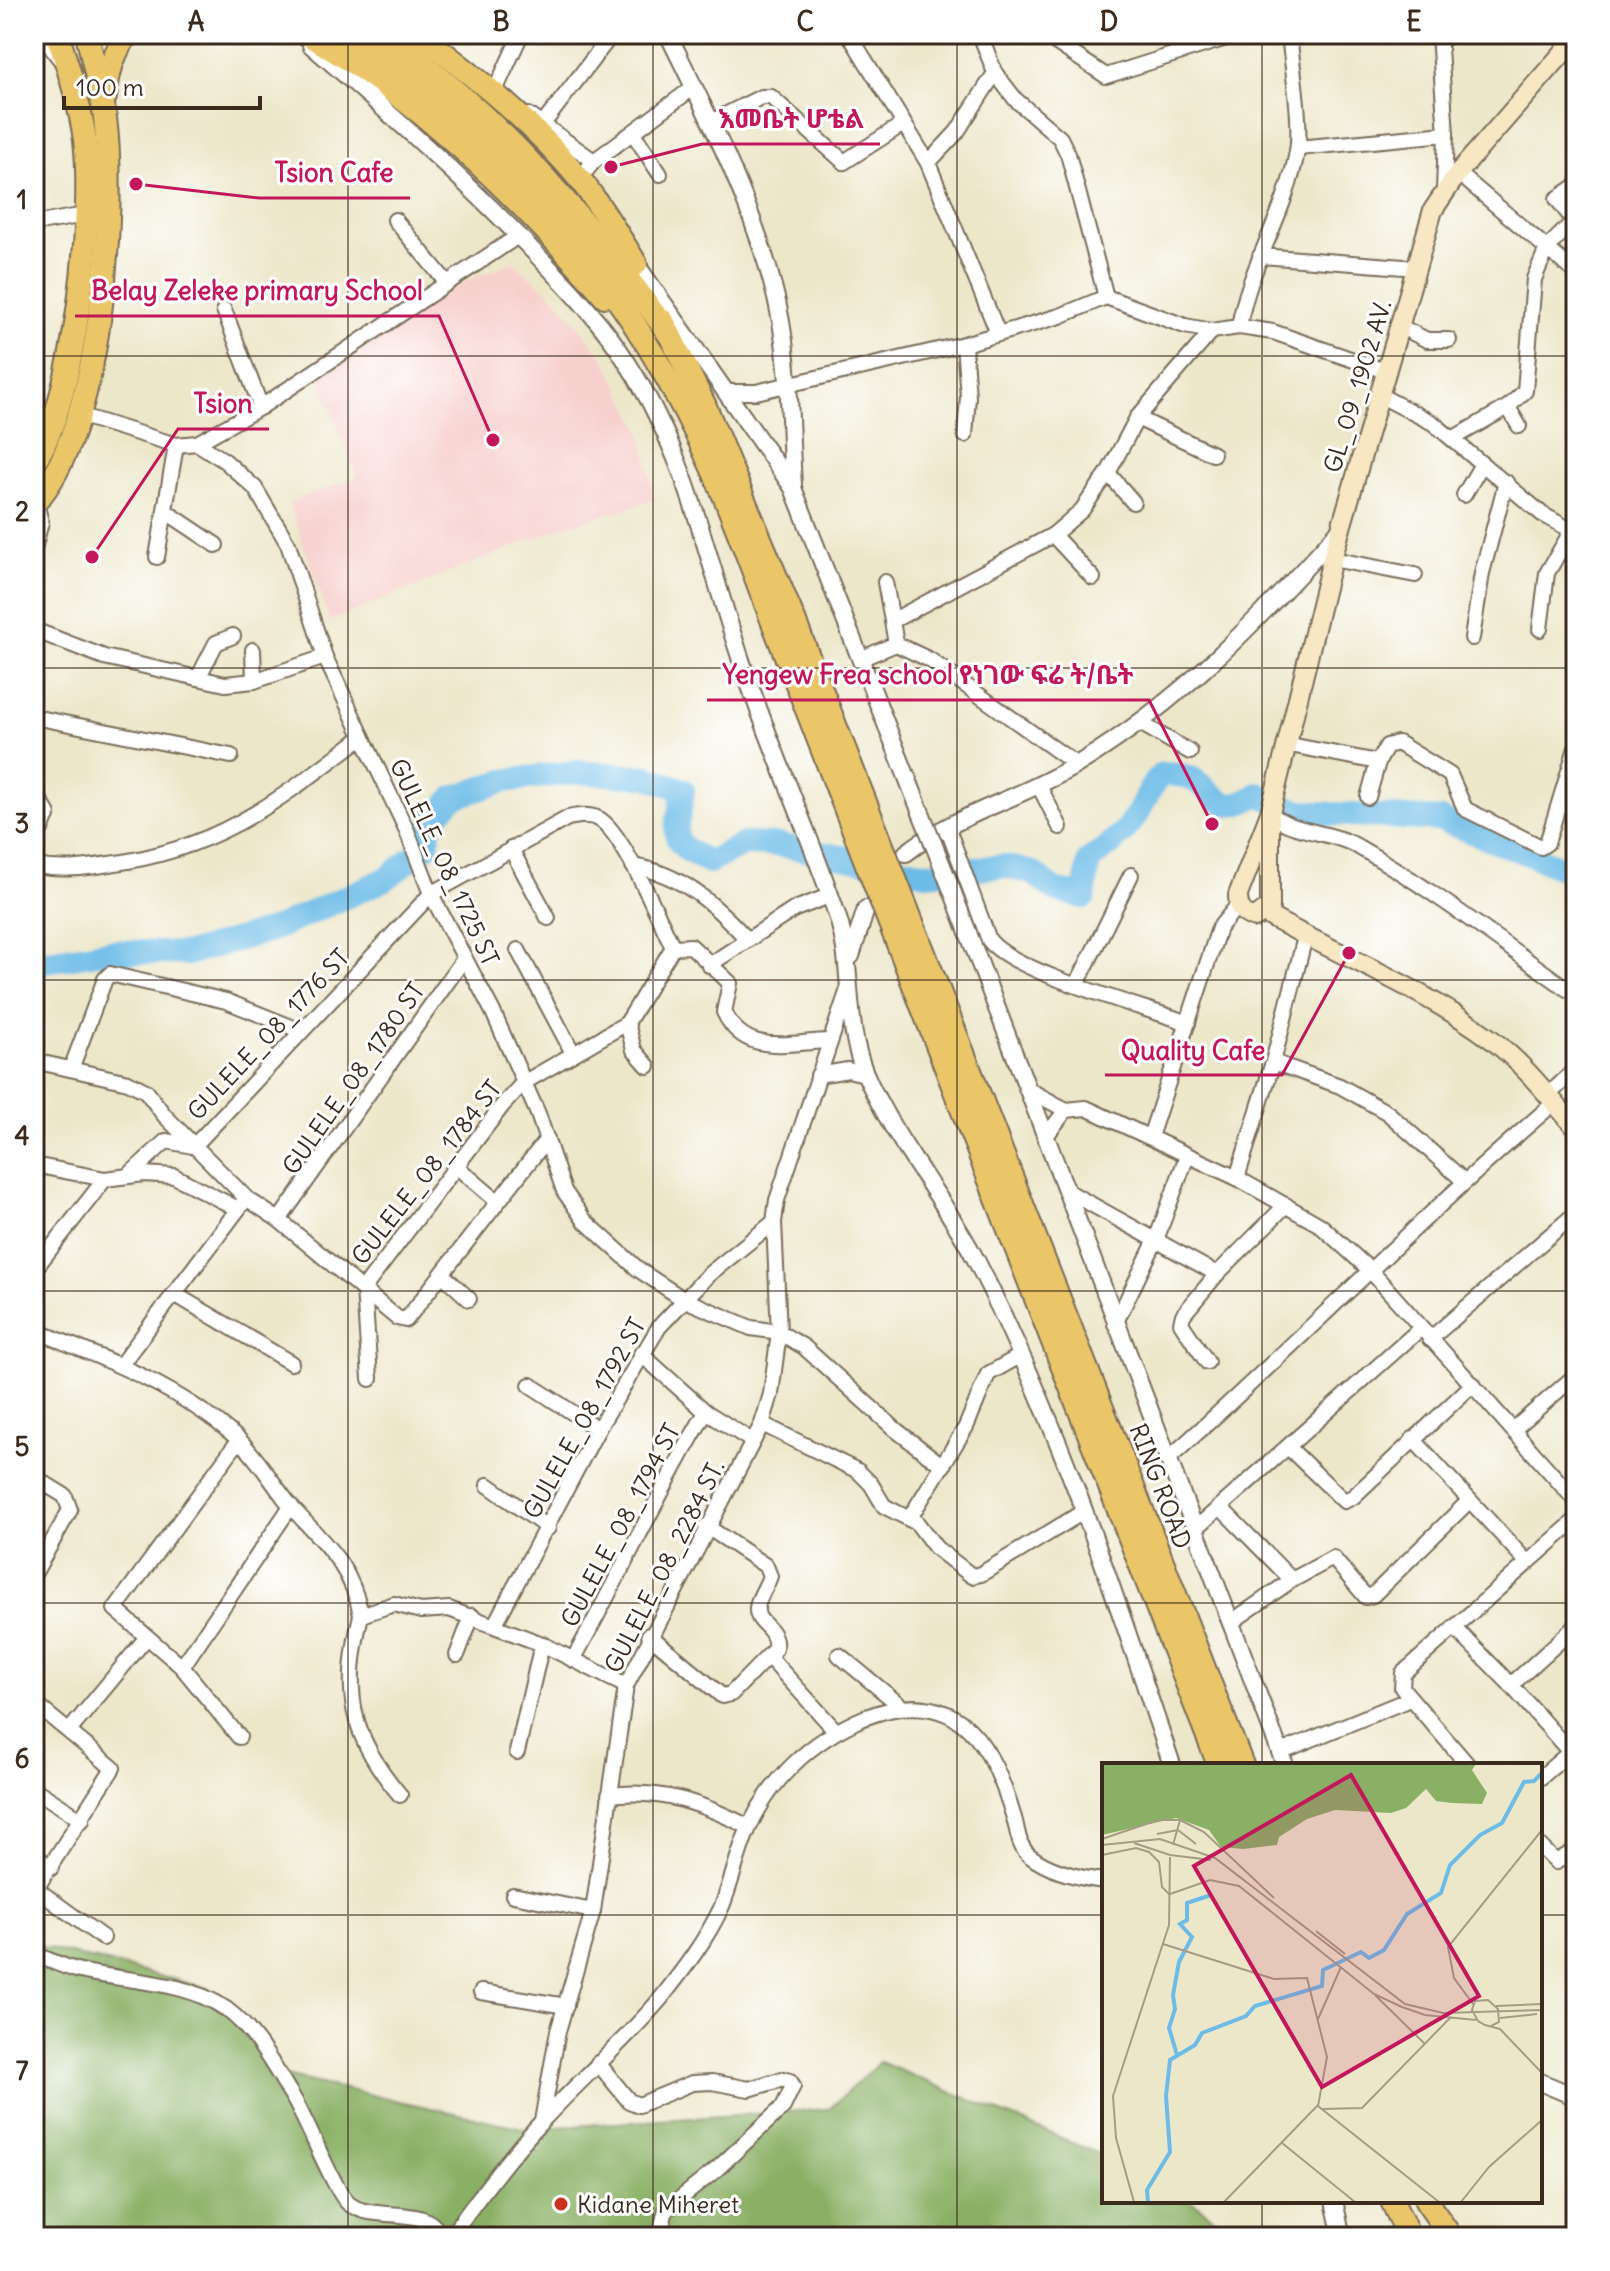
<svg xmlns="http://www.w3.org/2000/svg" width="1610" height="2271" font-family="Delius,'Noto Sans Ethiopic',sans-serif">
	<style>
		.built { fill: #f7d0ce }
		.forest { fill: #8ab065; stroke: #626d42; stroke-width: 2 }
		.lines { fill: none; stroke-linecap: round; stroke-linejoin: round }
		.river { stroke: #6dbce7; stroke-width: 24 }
		.minor-casing { stroke: #796c5a; stroke-width: 18 }
		.tertiary-casing { stroke: #796c5a; stroke-width: 20 }
		.secondary-casing { stroke: #796c5a; stroke-width: 22 }
		.primary-casing { stroke: #796c5a; stroke-width: 26 }
		.trunk-casing { stroke: #796c5a; stroke-width: 26 }
		.minor { stroke: #fff; stroke-width: 14 }
		.tertiary { stroke: #fff; stroke-width: 16 }
		.secondary { stroke: #f7e8c3; stroke-width: 18 }
		.primary { stroke: #ebc669; stroke-width: 22 }
		.trunk { stroke: #ebc669; stroke-width: 22 }
		.tertiary-bridge-casing { stroke: #796c5a; stroke-width: 20; stroke-linecap: butt }
		.trunk-bridge-casing { stroke: #796c5a; stroke-width: 26; stroke-linecap: butt }
		.tertiary-bridge { stroke: #fff; stroke-width: 16 }
		.trunk-bridge { stroke: #ebc669; stroke-width: 22 }
		.grid { fill: none; stroke: #3b2a1e; stroke-width: 2; stroke-opacity: 0.55 }
		.poi-dot { fill: #c8321e; stroke: #fff; stroke-width: 3 }
		.labels { text-anchor: middle; dominant-baseline: central; stroke-width: 6; stroke-linejoin: round; paint-order: stroke }
		.street-label { font-size: 24px; fill: #3b2a1e; stroke: #fff }
		.poi-label { font-size: 24px; fill: #3b2a1e; stroke: #fff; text-anchor: start }
		.inset-river { fill: none; stroke: #6dbce7; stroke-width: 4 }
		.inset-road { fill: none; stroke: #a69b85; stroke-width: 2 }
		.view { fill: #c2185b; fill-opacity: 0.15; stroke: #c2185b; stroke-width: 4 }
		.inset-edge { fill: none; stroke: #3b2a1e; stroke-width: 4 }
		.leader { fill: none; stroke: #c2185b; stroke-width: 3 }
		.callout-dot { fill: #c2185b; stroke: #fff; stroke-width: 3 }
		.callout-label { font-size: 26px; text-anchor: middle; font-weight: bold; fill: #c2185b; stroke: #fff; stroke-width: 6; stroke-linejoin: round; paint-order: stroke }
		.neatline { fill: none; stroke: #3b2a1e; stroke-width: 3 }
		.grid-label { font-size: 26px; text-anchor: middle; font-weight: bold; fill: #3b2a1e }
	</style>
	<rect width="100%" height="100%" fill="#fff"/>
	<filter id="ink" filterUnits="userSpaceOnUse"><feTurbulence type="fractalNoise" baseFrequency=".0125" numOctaves="2"/><feDisplacementMap in="SourceGraphic" scale="16" xChannelSelector="R" yChannelSelector="G"/><feConvolveMatrix kernelMatrix="1 2 1 2 8 2 1 2 1" color-interpolation-filters="sRGB"/></filter>
	<filter id="wash" filterUnits="userSpaceOnUse"><feTurbulence type="fractalNoise" baseFrequency=".006" numOctaves="4" result="noise"/><feDisplacementMap in="SourceGraphic" scale="32" xChannelSelector="R" yChannelSelector="G"/><feGaussianBlur stdDeviation="1.8" result="paint"/><feColorMatrix in="noise" values="0 0 0 0 0 0 0 0 0 0 0 0 0 0 0 0 0 1.4 0 .05"/><feComposite in="paint" operator="in"/></filter>
	<g filter="url(#wash)">
		<rect width="100%" height="100%" fill="#ede7ca"/>
		<path class="built" d="M513,262l43,36 48,60 38,74 13,68 -92,27 -233,94 -41,-118 68,-26 -38,-99 147,-97z"/>
		<path class="forest" d="M34,1945l174,43 68,86 251,55 302,-20 51,-47 224,94v45h87l51,36h-1208z"/>
		<g class="lines">
			<path class="river" d="M34,963l77,-12 76,3 85,-24 114,-51 40,-32 7,-29 22,-21 49,-16 72,-9 72,5 35,13c-4,42 -22,50 26,72l35,-18 34,1 149,28 77,-7 29,7 22,17 29,7 5,-37c21,-14 37,-27 50,-49 8,-14 10,-24 23,-37 9,1 23,0 31,5 29,18 29,39 65,15l42,18 141,8 135,53"/>
		</g>
	</g>
	<g filter="url(#ink)">
		<g class="lines">
			<g class="minor-casing">
				<g id="minor">
					<path d="M41,34l19,25"/>
					<path d="M849,34l79,129 70,170"/>
					<path d="M980,34l15,39"/>
					<path d="M1043,34l63,42 133,-42"/>
					<path d="M1439,34l7,100 -2,57"/>
					<path d="M501,97l-7,-4 27,-59"/>
					<path d="M529,115l65,46"/>
					<path d="M711,122l50,-25h10l73,65 59,-38"/>
					<path d="M543,124l69,-90"/>
					<path d="M633,133l27,41"/>
					<path d="M1298,148l148,-14"/>
					<path d="M928,163l29,-31 38,-59 21,27 44,38 8,16 38,143"/>
					<path d="M1458,173l118,100"/>
					<path d="M579,179l15,-18 100,-74"/>
					<path d="M395,220l52,63"/>
					<path d="M34,224l51,-9"/>
					<path d="M1260,256l157,12"/>
					<path d="M224,310l37,97"/>
					<path d="M1239,327c10,-62 48,-115 58,-176 5,-29 -5,-85 -8,-117"/>
					<path d="M1401,327l26,13h22"/>
					<path d="M964,344l4,53 -3,38"/>
					<path d="M726,392h30l208,-48 96,-28 46,-19 79,29 27,5 27,-4 34,5 115,40"/>
					<path d="M1381,396l52,27 109,91 34,19"/>
					<path d="M1508,407l11,19"/>
					<path d="M82,416l94,29 21,-2 28,18 30,27 33,56 37,113 82,174 24,63 62,118 45,102 26,77 21,30 54,49 44,29 68,29 28,4 25,15 92,83 47,36"/>
					<path d="M1137,418l76,36"/>
					<path d="M1454,438l54,-31 17,-16 9,-112 13,-31 27,-27 -17,-22 19,-13"/>
					<path d="M197,443l64,-36 257,-171"/>
					<path d="M1108,473l25,29"/>
					<path d="M1464,495l18,-31"/>
					<path d="M165,511l51,34"/>
					<path d="M1053,535l40,43"/>
					<path d="M34,549l7,-27 -7,-26"/>
					<path d="M157,557l19,-112"/>
					<path d="M1332,559l83,16"/>
					<path d="M885,582l7,39 161,-86 29,-25 26,-37 29,-55 75,-87"/>
					<path d="M892,621l4,23 34,16 147,105"/>
					<path d="M1540,629l7,-56 28,-48"/>
					<path d="M34,630l70,27 121,27 29,-3 71,-24"/>
					<path d="M1472,638l10,-65 24,-91"/>
					<path d="M253,650l1,31"/>
					<path d="M860,659l36,-15"/>
					<path d="M198,678l18,-35 17,-7"/>
					<path d="M34,717l197,39"/>
					<path d="M1140,723l50,29"/>
					<path d="M1285,744l93,18 9,-16 11,-3 52,32 15,34 76,38 6,-4 29,-95"/>
					<path d="M1039,786l21,41"/>
					<path d="M34,790l14,24 -14,30"/>
					<path d="M1368,797l10,-35"/>
					<path d="M1270,813c23,21 58,17 85,32 74,42 142,94 212,144l9,-8"/>
					<path d="M947,826l42,114c24,32 155,67 199,83"/>
					<path d="M511,849l37,69"/>
					<path d="M36,866c26,5 48,2 73,-2 109,-14 169,-63 253,-127"/>
					<path d="M633,866c49,8 81,38 114,73"/>
					<path d="M673,947l18,-1 39,37 -6,29c21,45 64,30 105,29"/>
					<path d="M518,950l55,103"/>
					<path d="M709,965l86,-56 34,-13"/>
					<path d="M1077,984l54,-109"/>
					<path d="M627,1023l7,27 14,16"/>
					<path d="M34,1061l94,21 18,9 18,24 82,83 33,22 118,98 9,2 141,-181"/>
					<path d="M1273,1062l67,24 48,27 76,68"/>
					<path d="M71,1069l34,-90 5,-5 116,27 73,29"/>
					<path d="M818,1075l30,-5 17,4"/>
					<path d="M1027,1089l39,21"/>
					<path d="M1547,1096l29,-27"/>
					<path d="M1046,1136l20,-26 20,-2 151,70 83,47 50,45 206,231"/>
					<path d="M1150,1137l69,-209 19,-23"/>
					<path d="M194,1146l237,-252 137,-76c11,-2 20,-4 31,1 24,13 60,101 74,128"/>
					<path d="M34,1165l71,14 39,-5 30,2 64,33"/>
					<path d="M457,1167l40,34"/>
					<path d="M128,1176l38,-35 27,5"/>
					<path d="M1237,1178l36,-116 32,-125"/>
					<path d="M1069,1192l148,82 69,-69"/>
					<path d="M279,1220l184,-260"/>
					<path d="M34,1270l71,-91"/>
					<path d="M443,1275l26,24"/>
					<path d="M364,1288l138,-182 21,-23 104,-60 46,-76"/>
					<path d="M364,1288l6,91"/>
					<path d="M176,1295l115,68"/>
					<path d="M1115,1324l41,-84 31,-84"/>
					<path d="M34,1330c72,29 143,56 203,108 22,20 37,49 57,72 32,35 58,57 67,105l33,-11 27,7 28,-2 93,35 84,42"/>
					<path d="M1430,1339l146,-126"/>
					<path d="M641,1354l65,58 46,29"/>
					<path d="M1207,1362l-26,-39 2,-8 34,-41"/>
					<path d="M122,1363l120,-159"/>
					<path d="M530,1385l68,44"/>
					<path d="M762,1424l96,47 13,13 13,22 33,17 19,25 36,28 9,-2 102,-62"/>
					<path d="M1513,1430l63,-55"/>
					<path d="M1413,1439l114,123"/>
					<path d="M239,1440l-124,169 67,58 57,70"/>
					<path d="M1288,1447l56,54 9,-4 120,-113"/>
					<path d="M1167,1460c131,-117 254,-243 387,-357"/>
					<path d="M34,1477l31,19 5,14 -36,64"/>
					<path d="M488,1485l60,43"/>
					<path d="M1220,1507l72,73 41,-22 33,39 7,-2 96,-94"/>
					<path d="M909,1519l57,-92 22,-53 32,-18"/>
					<path d="M1194,1530l227,-202"/>
					<path d="M361,1615c-18,77 -12,120 39,180"/>
					<path d="M1230,1623l62,-43"/>
					<path d="M495,1624l103,-195 61,-102 49,-52 66,-53"/>
					<path d="M1454,1627l57,58 65,-59"/>
					<path d="M649,1635l73,61 9,-2 44,-45c3,-23 -20,-24 -18,-41 1,-11 10,-22 13,-32l-4,-10 -60,-40"/>
					<path d="M457,1655l15,-39"/>
					<path d="M839,1655l63,52"/>
					<path d="M769,1657l66,73"/>
					<path d="M573,1660c46,-83 85,-167 133,-248"/>
					<path d="M182,1667l109,-161"/>
					<path d="M1511,1685l59,67"/>
					<path d="M34,1703l79,65 -76,119 2,4 64,47"/>
					<path d="M70,1730l77,-93"/>
					<path d="M517,1752l25,-108"/>
					<path d="M1280,1752l130,-53"/>
					<path d="M1468,1765l-66,-77 1,-15 173,-153"/>
					<path d="M1540,1778l36,-31"/>
					<path d="M34,1789l48,31"/>
					<path d="M609,1795c53,-7 94,9 140,32"/>
					<path d="M1540,1846l16,16 20,-12"/>
					<path d="M34,1855l17,13"/>
					<path d="M513,1895l80,16"/>
					<path d="M34,1954c15,6 30,13 46,17 48,11 104,9 146,38 29,21 48,58 66,87 14,22 43,96 56,107 24,21 82,-1 92,34"/>
					<path d="M481,1992l85,14"/>
					<path d="M598,2063l31,38 10,4 53,-22 20,-1 37,7 34,-10 7,2 3,5 -10,21 -66,62 -51,41 -7,27"/>
					<path d="M542,2121l16,-90 35,-120 33,-225 136,-262 9,-30 8,-62 -5,-110 3,-22 70,-208"/>
					<path d="M450,2237c29,-40 60,-82 94,-118 38,-41 82,-79 118,-122 22,-28 45,-58 60,-91 9,-22 14,-46 23,-69 22,-56 66,-97 121,-120 26,-10 54,-15 81,-3 38,17 56,67 67,104 4,13 4,29 16,38 21,16 49,22 74,25"/>
				</g>
			</g>
			<g class="tertiary-casing">
				<g id="tertiary">
					<path d="M668,34c40,82 82,163 105,252 18,64 16,134 20,199"/>
					<path d="M311,45c77,67 154,134 224,208 30,31 60,62 84,97 69,102 84,197 122,310 29,87 68,171 97,258 16,51 6,105 27,155 28,66 78,123 111,187 82,160 139,335 196,505"/>
					<path d="M636,264l157,224 117,297"/>
					<path d="M906,853c52,-40 117,-55 172,-89 105,-64 180,-144 262,-234"/>
					<path d="M953,893l332,872"/>
					<path d="M851,956l15,-47"/>
					<path d="M1540,2082l36,15"/>
					<path d="M1334,2201l8,36"/>
				</g>
			</g>
			<g class="secondary-casing">
				<g id="secondary">
					<path d="M1270,813v94l-15,11c-13,-4 -17,-10 -17,-23l32,-82 62,-254 101,-349 25,-37 118,-135"/>
					<path d="M1265,914c75,42 156,73 226,125 32,24 59,59 85,89"/>
				</g>
			</g>
			<g class="primary-casing">
				<g id="primary">
					<path d="M307,34c114,66 212,163 298,262"/>
					<path d="M419,34c58,44 117,91 163,148 20,26 37,54 54,82"/>
				</g>
			</g>
			<g class="trunk-casing">
				<g id="trunk">
					<path d="M348,34c162,103 289,264 366,438 22,50 40,102 60,153"/>
					<path d="M383,34c124,90 197,177 286,300"/>
					<path d="M105,97c3,-23 8,-45 23,-63"/>
					<path d="M663,321l41,83 90,216"/>
					<path d="M34,462c42,-62 60,-247 51,-322 -5,-36 -16,-71 -28,-106"/>
					<path d="M34,503c67,-69 83,-291 71,-385 -4,-28 -12,-56 -18,-84"/>
					<path d="M1031,1227l211,538"/>
					<path d="M1011,1235l208,530"/>
					<path d="M1392,2201l17,36"/>
					<path d="M1426,2201l25,36"/>
				</g>
			</g>
			<use href="#minor" class="minor"/>
			<use href="#tertiary" class="tertiary"/>
			<use href="#secondary" class="secondary"/>
			<use href="#primary" class="primary"/>
			<use href="#trunk" class="trunk"/>
			<g class="tertiary-bridge-casing">
				<path id="tertiary-bridge" d="M910,785l43,108"/>
			</g>
			<g class="trunk-bridge-casing">
				<g id="trunk-bridge">
					<path d="M794,620l237,607"/>
					<path d="M774,625l237,610"/>
				</g>
			</g>
			<use href="#tertiary-bridge" class="tertiary-bridge"/>
			<use href="#trunk-bridge" class="trunk-bridge"/>
		</g>
	</g>
	<path class="grid" d="M348,34v2203M653,34v2203M957,34v2203M1262,34v1731M34,356h1542M34,668h1542M34,980h1542M34,1291h1542M34,1603h1542M34,1915h1070M1540,1915h36M1262,2201v36"/>
	<circle class="poi-dot" cx="561" cy="2204" r="8"/>
	<g class="labels">
		<g class="street-label">
			<text transform="translate(1357 386) rotate(-73)">GL_09_1902 AV.</text>
			<text transform="translate(445 862) rotate(65)">GULELE_08_1725 ST</text>
			<text transform="translate(268 1034) rotate(-47)">GULELE_08_1776 ST</text>
			<text transform="translate(353 1078) rotate(-55)">GULELE_08_1780 ST</text>
			<text transform="translate(426 1172) rotate(-52)">GULELE_08_1784 ST</text>
			<text transform="translate(584 1418) rotate(-61)">GULELE_08_1792 ST</text>
			<text transform="translate(1161 1486) rotate(69)">RING ROAD</text>
			<text transform="translate(620 1525) rotate(-62)">GULELE_08_1794 ST</text>
			<text transform="translate(664 1566) rotate(-63)">GULELE_08_2284 ST.</text>
		</g>
		<g class="poi-label">
			<text x="577" y="2204">Kidane Miheret</text>
		</g>
	</g>
	<g transform="translate(1102 1763)">
		<rect width="440" height="440" fill="#ede7ca"/>
		<path d="M0,1h374l-4,6 15,23 -5,11 -30,-1 -16,-2 -10,-12 -20,19 -15,5 -56,-3 -28,9 -28,18 -2,8 -34,4 -22,-2 -12,-17 -33,-12 -74,17z" fill="#8ab065"/>
		<path class="inset-river" d="M75,292l-8,-27 6,-19 -2,-14 6,-33 13,-25 -12,-13 7,-4v-17l24,-8M46,439l-1,-12 23,-38 -4,-56 4,-36 25,-15 7,-12 44,-17 9,-10 67,-20 1,-16 38,-18 8,6 15,-8 23,-36 34,-21 9,-28 30,-30 22,-12 22,-41 10,-1 8,-8"/>
		<path class="inset-road" d="M78,57l24,12 70,66M55,71l21,-4 18,14M0,76l56,-19h22l-7,25M32,80l36,12 41,5M0,82l58,-6 55,19 190,146 38,9 99,-3M0,92l34,-7 13,4 10,10 3,25 7,7M68,131l40,-14 29,6 135,108 28,13M214,168l29,23M61,181l111,35 33,-1 20,79 -9,49 121,96M273,232l50,49M371,241l-19,-26 -6,-31 94,-117M394,243l46,-2M300,244l23,8 51,5M398,255l37,-4M216,256l23,-52M389,263l8,-4 -1,-13 -10,-9 -13,1 -3,9 6,11 7,4 15,4 42,44M221,346l39,-1 88,-90M180,380l73,59M32,439l-18,-64 -3,-42 56,-171 1,-68M122,439l94,-97M359,439l28,-35 53,-47"/>
		<path class="view" d="M249,12l128,221 -157,91 -128,-221z"/>
		<rect width="440" height="440" class="inset-edge"/>
	</g>
	<path class="leader" d="M611 167L702 144H880M136 184L259 198H410M493 440L439 316H75M92 557L178 429H269M1212 824L1149 700H707M1349 953L1282 1075H1105"/>
	<g class="callout-dot">
		<circle cx="611" cy="167" r="8"/>
		<circle cx="136" cy="184" r="8"/>
		<circle cx="493" cy="440" r="8"/>
		<circle cx="92" cy="557" r="8"/>
		<circle cx="1212" cy="824" r="8"/>
		<circle cx="1349" cy="953" r="8"/>
	</g>
	<g class="callout-label">
		<text x="791" y="128">እመቤት ሆቴል</text>
		<text x="334" y="182">Tsion Cafe</text>
		<text x="257" y="300">Belay Zeleke primary School</text>
		<text x="223" y="413">Tsion</text>
		<text x="928" y="684">Yengew Frea school የነገው ፍሬ ት/ቤት</text>
		<text x="1193" y="1060">Quality Cafe</text>
	</g>
	<rect width="1610" height="2271" fill="none" stroke="#fff" stroke-width="88"/>
	<path d="M64 96v12h196v-12" fill="none" stroke="#3b2a1e" stroke-width="4"/>
	<text x="76" y="96" font-size="24" fill="#3b2a1e" stroke="#ffffff" stroke-width="6" paint-order="stroke">100 m</text>
	<rect x="44" y="44" width="1522" height="2183" class="neatline"/>
	<g class="grid-label">
		<text x="196" y="31">A</text>
		<text x="501" y="31">B</text>
		<text x="805" y="31">C</text>
		<text x="1109" y="31">D</text>
		<text x="1414" y="31">E</text>
		<text x="22" y="209">1</text>
		<text x="22" y="521">2</text>
		<text x="22" y="833">3</text>
		<text x="22" y="1145">4</text>
		<text x="22" y="1456">5</text>
		<text x="22" y="1768">6</text>
		<text x="22" y="2080">7</text>
	</g>
</svg>
